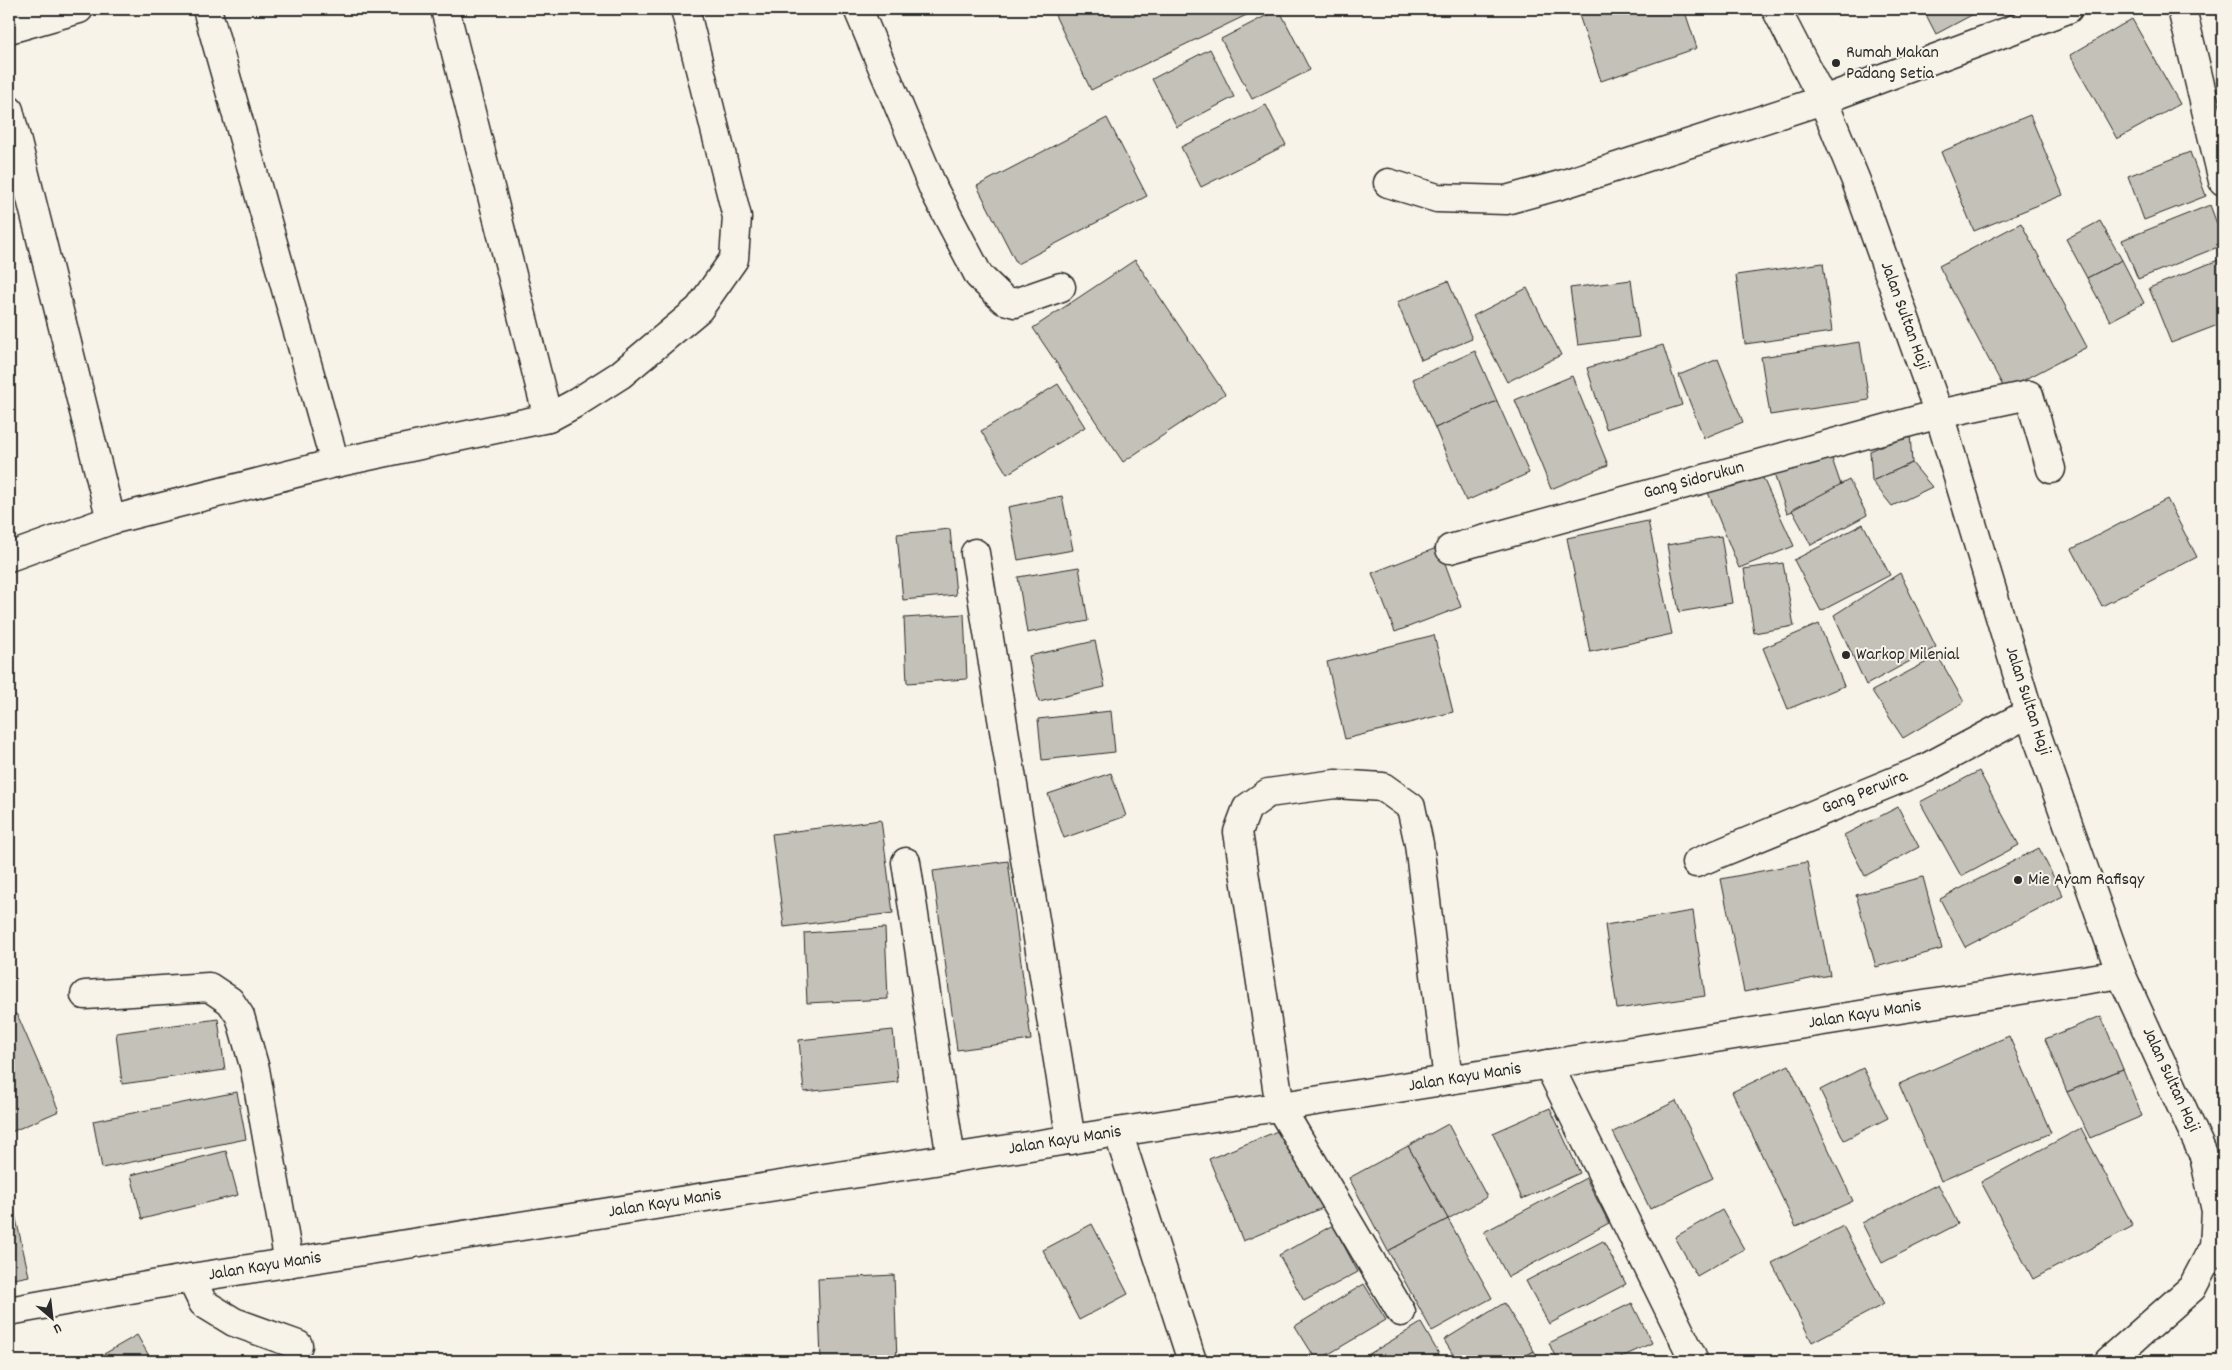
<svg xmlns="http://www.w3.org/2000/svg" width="2232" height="1370" font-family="Dekko,sans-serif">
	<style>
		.building { fill: #c4c1b9; stroke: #2b2b2b }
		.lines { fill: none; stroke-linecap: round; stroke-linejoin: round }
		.minor-casing { stroke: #2b2b2b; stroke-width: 31 }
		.minor { stroke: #f7f3e8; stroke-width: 28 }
		.poi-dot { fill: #2b2b2b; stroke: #f7f3e8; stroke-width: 2 }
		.labels { text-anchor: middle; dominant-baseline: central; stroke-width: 4; stroke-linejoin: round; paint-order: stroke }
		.poi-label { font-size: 18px; fill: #2b2b2b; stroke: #f7f3e8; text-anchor: start }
		.street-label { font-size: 18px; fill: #2b2b2b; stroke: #f7f3e8 }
	</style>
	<rect width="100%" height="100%" fill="#f7f3e8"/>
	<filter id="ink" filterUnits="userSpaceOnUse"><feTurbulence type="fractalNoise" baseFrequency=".02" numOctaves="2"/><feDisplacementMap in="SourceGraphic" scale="10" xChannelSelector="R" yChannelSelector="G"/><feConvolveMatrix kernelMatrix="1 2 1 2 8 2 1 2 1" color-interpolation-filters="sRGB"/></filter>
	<g filter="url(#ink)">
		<g class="building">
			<path d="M1052,9h207l-168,81z"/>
			<path d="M1279,9l31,61 -58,29 -31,-60z"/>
			<path d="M1577,9h107l13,39 -96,33z"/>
			<path d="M1923,9h60l-47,25z"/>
			<path d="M2132,19l48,85 -63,35 -47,-84z"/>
			<path d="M1210,49l24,48 -57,30 -25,-48z"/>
			<path d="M1266,105l20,40 -85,42 -20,-40z"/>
			<path d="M2030,115l33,80 -89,36 -33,-79z"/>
			<path d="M1107,118l40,78 -130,68 -40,-78z"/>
			<path d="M2190,152l16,44 -62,24 -16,-44z"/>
			<path d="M2210,205l13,35v5l-85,34 -16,-39z"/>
			<path d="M2100,221l22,39 -35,18 -21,-39z"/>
			<path d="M2021,223l66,124 -82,43 -66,-124z"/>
			<path d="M2223,258v65l-52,20 -22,-55z"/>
			<path d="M1135,260l90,134 -102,68 -90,-134z"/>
			<path d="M2122,260l22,43 -34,18 -23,-43z"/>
			<path d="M1823,263l9,69 -87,12 -9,-69z"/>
			<path d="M1631,280l8,57 -61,8 -8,-57z"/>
			<path d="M1448,281l24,58 -51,21 -24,-58z"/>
			<path d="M1527,288l34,67 -54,27 -34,-66z"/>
			<path d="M1860,342l9,58 -99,15 -9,-58z"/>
			<path d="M1663,345l19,60 -76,24 -19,-61z"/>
			<path d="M1475,351l22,50 -62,27 -22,-49z"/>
			<path d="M1718,359l25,63 -39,16 -25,-63z"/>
			<path d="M1572,376l36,89 -57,24 -36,-89z"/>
			<path d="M1058,384l27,43 -78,47 -26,-43z"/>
			<path d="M1497,401l32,72 -63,28 -31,-73z"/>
			<path d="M1910,433l2,30 -40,18 -2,-30z"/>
			<path d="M1829,450l15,44 -57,19 -15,-45z"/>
			<path d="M1912,463l20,24 -40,19 -20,-25z"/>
			<path d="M1762,476l32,70 -55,22 -34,-83z"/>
			<path d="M1849,480l18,35 -56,30 -19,-35z"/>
			<path d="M1062,496l11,54 -55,10 -10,-53z"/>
			<path d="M2167,499l30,58 -95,49 -30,-57z"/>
			<path d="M1648,521l24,113 -82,18 -23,-114z"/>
			<path d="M1863,524l27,51 -69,36 -27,-51z"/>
			<path d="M950,529l6,66 -53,5 -6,-66z"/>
			<path d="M1721,536l11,67 -53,9 -12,-67z"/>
			<path d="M1439,547l22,60 -66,25 -23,-59z"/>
			<path d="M1783,563l11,63 -40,7 -10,-64z"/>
			<path d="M1079,567l9,54 -61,12 -9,-56z"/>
			<path d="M1900,573l36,74 -70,38 -32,-70z"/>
			<path d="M964,614l3,65 -60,4 -3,-65z"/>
			<path d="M1819,624l25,62 -56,23 -25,-61z"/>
			<path d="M1434,635l19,77 -108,27 -18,-77z"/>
			<path d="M1095,641l10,46 -66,15 -10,-46z"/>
			<path d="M1938,656l26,46 -61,36 -31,-47z"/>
			<path d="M1111,711l4,41 -73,8 -4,-41z"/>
			<path d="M1979,771l40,74 -58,31 -41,-74z"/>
			<path d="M1111,773l15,43 -62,22 -16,-44z"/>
			<path d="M1898,807l21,40 -54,29 -21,-41z"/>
			<path d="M881,820l12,93 -109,14 -12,-93z"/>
			<path d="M2039,848l24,48 -98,51 -25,-48z"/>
			<path d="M1008,861l23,179 -74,10 -24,-179z"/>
			<path d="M1807,862l23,113 -86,17 -23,-113z"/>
			<path d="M1923,877l19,72 -66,18 -20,-72z"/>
			<path d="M1693,911l12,85 -88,13 -12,-84z"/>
			<path d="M885,928l3,71 -81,4 -3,-70z"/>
			<path d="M17,1014l42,97 -50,22v-116z"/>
			<path d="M2101,1016l22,53 -56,23 -22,-53z"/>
			<path d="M218,1019l7,51 -103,14 -6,-51z"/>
			<path d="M893,1030l5,52 -94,10 -5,-52z"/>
			<path d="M2009,1036l42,97 -110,48 -42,-97z"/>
			<path d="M1789,1065l64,136 -57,26 -64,-135z"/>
			<path d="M1863,1068l25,50 -44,22 -24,-50z"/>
			<path d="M2123,1069l19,47 -52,22 -23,-46z"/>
			<path d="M237,1092l9,47 -144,29 -9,-47z"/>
			<path d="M1676,1101l37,77 -63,31 -37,-77z"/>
			<path d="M1550,1108l30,65 -58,26 -29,-66z"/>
			<path d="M1448,1124l39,73 -39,22 -40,-73z"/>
			<path d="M2081,1128l52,98 -100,53 -52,-97z"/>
			<path d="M1280,1130l45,77 -82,34 -34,-82z"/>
			<path d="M1408,1146l40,73 -60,32 -39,-73z"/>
			<path d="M226,1151l12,44 -96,24 -11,-44z"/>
			<path d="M1586,1178l23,45 -101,54 -24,-45z"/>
			<path d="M1938,1184l20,40 -76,39 -20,-40z"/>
			<path d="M9,1188l20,88 -20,4z"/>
			<path d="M1722,1210l22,39 -47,27 -22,-39z"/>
			<path d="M1448,1219l44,79 -60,33 -44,-80z"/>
			<path d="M1092,1224l36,70 -49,26 -36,-70z"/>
			<path d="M1333,1225l25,47 -54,29 -25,-46z"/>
			<path d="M1843,1226l41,78 -72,38 -40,-79z"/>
			<path d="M1603,1241l23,43 -77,40 -23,-43z"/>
			<path d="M894,1275l3,86h-76l-3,-82z"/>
			<path d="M1364,1284l22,36 -69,41 -22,-35z"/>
			<path d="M1504,1303l30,48 -17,10h-60l-13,-21z"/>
			<path d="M1632,1303l20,40 -39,18h-56l-8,-18z"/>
			<path d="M1421,1323l22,38h-74l-3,-5z"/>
			<path d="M137,1335l15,26h-60z"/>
			<path d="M1534,1351l6,10h-23z"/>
		</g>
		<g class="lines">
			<g class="minor-casing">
				<g id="minor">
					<path d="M207,9l128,454"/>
					<path d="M445,9l103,409"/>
					<path d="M858,9l76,181 45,86 25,24 11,3 46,-16"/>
					<path d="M1776,9l47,91 33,81 83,233 90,299 92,261 83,182 12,55 -2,35 -22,42 -83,73"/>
					<path d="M2182,9l41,172"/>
					<path d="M9,29l70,-20"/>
					<path d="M9,110l102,410"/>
					<path d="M1388,183l49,15 69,2 58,-16 259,-84 245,-91"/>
					<path d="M1450,549l489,-135 90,-19 22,74"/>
					<path d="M975,553l96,587"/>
					<path d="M9,557l102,-37 224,-57 213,-45 28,-15 44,-28 79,-66 35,-50 3,-42 -52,-208"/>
					<path d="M906,862l45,297"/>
					<path d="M1696,863l228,-94 105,-56"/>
					<path d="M85,995l124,-8 21,14 10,15 15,53 34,194"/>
					<path d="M1548,1064l144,292"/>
					<path d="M1118,1132l74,229"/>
					<path d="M191,1278l12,25 31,19 64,23"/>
					<path d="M9,1311l182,-33 1930,-304"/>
					<path d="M1401,1312l-121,-205 -42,-275 9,-24 21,-15 67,-9 48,3 28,20 8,37 29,236"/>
				</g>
			</g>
			<use href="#minor" class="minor"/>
		</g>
	</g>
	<g class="poi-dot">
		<circle cx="1836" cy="63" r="5"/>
		<circle cx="1846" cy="655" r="5"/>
		<circle cx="2018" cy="880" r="5"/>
	</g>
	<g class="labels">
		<g class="poi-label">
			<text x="1846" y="53">Rumah Makan<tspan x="1846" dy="21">Padang Setia</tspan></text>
			<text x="1856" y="655">Warkop Milenial</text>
			<text x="2028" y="880">Mie Ayam Rafisqy</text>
		</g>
		<g class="street-label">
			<text transform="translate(1904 316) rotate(70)">Jalan Sultan Haji</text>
			<text transform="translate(1694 481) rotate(-15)">Gang Sidorukun</text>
			<text transform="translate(2027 701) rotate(72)">Jalan Sultan Haji</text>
			<text transform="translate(1865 793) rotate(-22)">Gang Perwira</text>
			<text transform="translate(1865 1015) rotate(-9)">Jalan Kayu Manis</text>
			<text transform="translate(1465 1078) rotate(-9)">Jalan Kayu Manis</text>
			<text transform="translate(2170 1080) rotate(65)">Jalan Sultan Haji</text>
			<text transform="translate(1065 1141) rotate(-9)">Jalan Kayu Manis</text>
			<text transform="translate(665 1204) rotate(-9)">Jalan Kayu Manis</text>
			<text transform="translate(265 1267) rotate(-9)">Jalan Kayu Manis</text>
		</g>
	</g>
	<rect width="2232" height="1370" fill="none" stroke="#f7f3e8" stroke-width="30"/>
	<rect x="15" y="15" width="2202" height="1340" fill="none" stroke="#2b2b2b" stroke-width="2" filter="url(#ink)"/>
	<g transform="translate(52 1318) rotate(152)" stroke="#f7f3e8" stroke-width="4" paint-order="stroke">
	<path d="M0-4L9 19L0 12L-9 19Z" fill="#2b2b2b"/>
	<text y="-8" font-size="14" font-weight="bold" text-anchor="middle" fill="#2b2b2b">U</text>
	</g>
</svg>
